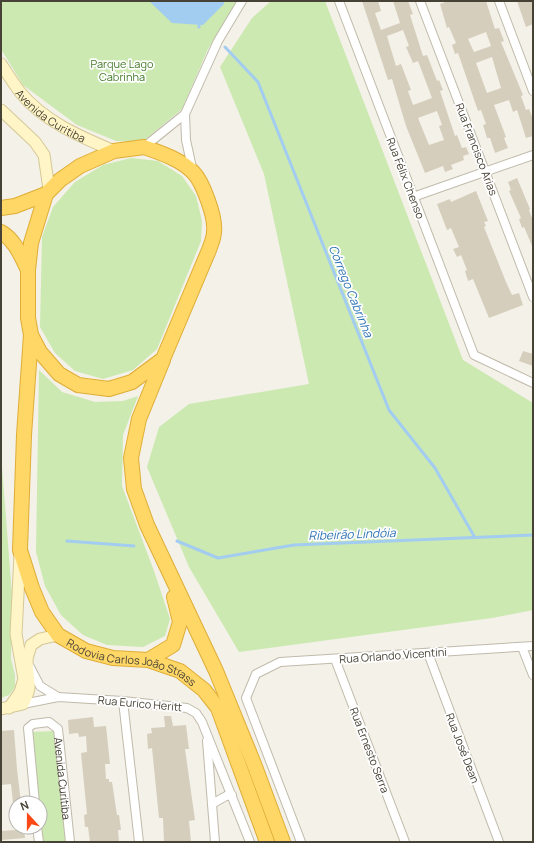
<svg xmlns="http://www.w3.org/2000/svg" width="534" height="843" font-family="Manrope,sans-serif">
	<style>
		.green { fill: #cbe9b0 }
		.water { fill: #a3ccf1 }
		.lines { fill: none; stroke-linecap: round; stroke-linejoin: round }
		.stream { stroke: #a3ccf1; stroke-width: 3 }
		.building { fill: #d6cebd; fill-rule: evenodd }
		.street-casing { stroke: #c0baaa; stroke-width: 10 }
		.secondary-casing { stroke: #d5c897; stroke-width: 13 }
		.highway-casing { stroke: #dfad36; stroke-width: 16 }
		.street { stroke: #fff; stroke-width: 8 }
		.secondary { stroke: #fff5c6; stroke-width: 11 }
		.highway { stroke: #ffd767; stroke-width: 14 }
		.labels { text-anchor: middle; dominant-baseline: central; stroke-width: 3.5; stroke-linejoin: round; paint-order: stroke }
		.park-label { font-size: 11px; fill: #427a28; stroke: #fff }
		.street-label { font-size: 11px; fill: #474236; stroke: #fff }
		.water-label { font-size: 12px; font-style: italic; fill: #2d73b5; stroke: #fff }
	</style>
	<rect width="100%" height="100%" fill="#f4f1e8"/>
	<g class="green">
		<path d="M1,1h236l-29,48 -26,60 -40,33 -26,-1 -39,-16 -54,-40 -22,-36z"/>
		<path d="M271,1h54l138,359 70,43v207l-41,8 -253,34 -50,-85 -42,-100 12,-40 30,-23 120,-20 -45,-210 -44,-107 32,-49z"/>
		<path d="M131,158l27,3 24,15 14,20 6,25 -1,20 -44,108 -24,21 -30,9 -28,-8 -20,-18 -15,-26 2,-90 11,-30 22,-25 28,-17z"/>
		<path d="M39,370l23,22 33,10 28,-1 15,-5 -15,39 -1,51 32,85 16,48 -5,17 -22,11 -36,-2 -24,-10 -22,-20 -16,-29 -9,-34z"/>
		<path d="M1,454l11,141 -1,64 4,16v12l-6,8 -8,3z"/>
		<path d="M54,731l12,111h-23l-12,-110z"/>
	</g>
	<path class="water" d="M149,1h75v3l-21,21 -31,-2z"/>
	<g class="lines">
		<g class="stream">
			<path d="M199,27v-7"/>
			<path d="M225,47l33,35 131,328 46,58 39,68"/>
			<path d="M67,541l67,5"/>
			<path d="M177,541l41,17 76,-13 239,-10"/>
		</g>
	</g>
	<g class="building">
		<path d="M362,1h16l3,10 -6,2 6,17 19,-7 -7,-22h15l5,13 -3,1 13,41 4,-1 10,26 2,-1 4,10 -3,1 15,45 2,-1 5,13 4,-1 3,7 -6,2 1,4 -13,5 2,4 -8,3 -2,-6 -18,7 -19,-47 -14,-47 -4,1zM403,30l6,16 -3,1 7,16 5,-2 14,37 -19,7 -5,-14 3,-1 -10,-26 -5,2 -9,-30zM437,111l5,14 -3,1 5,14 -15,5 -11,-27z"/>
		<path d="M448,1h38l9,28 4,-1 5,13 -3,1 22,53 -2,1 5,14 3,-1 4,10v17l-7,2 -9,-28 -4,2 -4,-12 -15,5 12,32 -2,1 4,10 -13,5 -5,-15h-3l-4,-13 3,-1 -5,-14 -3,1 -20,-58 -3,1 -3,-9 4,-2 -7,-16 -2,1 -7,-24zM486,32l5,14 -17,6 -6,-13zM492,57l9,31 -14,5 -11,-30z"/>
		<path d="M517,1h16v23l-7,3z"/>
		<path d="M517,178l13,31 -1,1 4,11v27l-9,-21 -2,1 -3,-9 2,-1 -12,-27 2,-1 -3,-8z"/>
		<path d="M476,191l12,30 -4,1 2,4 -2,1 22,55 6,13 7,-2 4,12 -34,13 -16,-39 -5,2 -3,-10 2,-1 -6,-15 -4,2 -4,-8 6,-2 -8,-19 -4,2 -10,-26 13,-5 1,3z"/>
		<path d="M523,351l10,3v12l-14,-5z"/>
		<path d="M164,716h7l2,10 13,-1 3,24h-4l10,71 -6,1 2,21h-27l-1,-24h-4l-7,-70 -4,1 -1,-15 5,-1 -1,-5 14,-1z"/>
		<path d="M93,717l1,10 12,-1 4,38h-5l1,15h3v3h3l5,33h2l2,15h-3l1,12h-29l-2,-15h-3l-1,-12 3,-1 -6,-61 6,-1 -1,-16 -7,1 -1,-4 -9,1 -1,-14z"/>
		<path d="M14,730l3,39 4,34h-8l-2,-19 -10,1v-54z"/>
		<path d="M16,830h8l1,8 -24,2v-9z"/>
	</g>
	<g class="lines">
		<g class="street-casing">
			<g id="street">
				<path d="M339,1l135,354 59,28"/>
				<path d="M420,1l113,296"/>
				<path d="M499,1l34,90"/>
				<path d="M185,114l1,26 7,32"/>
				<path d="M144,147l41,-33 33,-73 24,-40"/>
				<path d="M413,197l120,-42"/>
				<path d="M522,647l11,28"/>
				<path d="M428,653l71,189"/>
				<path d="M335,659l70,183"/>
				<path d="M30,667l10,19 18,11"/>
				<path d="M123,701l16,141"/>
				<path d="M23,704l35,-7 65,4 64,7 9,5 6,9 48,120"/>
				<path d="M207,741l8,101"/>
				<path id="s1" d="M35,803l-7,-75 5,-4 16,-2 9,7 12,113"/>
				<path d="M212,804l14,-8 6,-1"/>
				<path d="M37,827l2,15"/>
				<path d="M301,842l-55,-144 10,-24 24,-12 253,-16"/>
			</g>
		</g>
		<g class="secondary-casing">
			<g id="secondary">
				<path id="s2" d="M1,64c6,9 12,19 19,28 23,29 61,45 94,59"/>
				<path d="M1,110l34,32 9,13 5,34"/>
				<path d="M9,708l11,-16 4,-13 -8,-45 4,-80"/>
				<path d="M1,709l22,-5c11,-21 4,-23 4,-43 0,-5 3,-11 4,-16l9,-6 18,-4"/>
			</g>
		</g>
		<g class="highway-casing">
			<g id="highway">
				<path d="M144,147c17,6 36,12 49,25 10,10 23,46 21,60 0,6 -3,12 -5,18l-46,109 -31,23 -23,7 -31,-4 -19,-11 -19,-22 -9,-17 -3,-17v-48l3,-27 15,-49 14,-14 20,-14 34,-15z"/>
				<path d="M1,208l14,-2 31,-12"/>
				<path d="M1,232c14,8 20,24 27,38"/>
				<path id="s3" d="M31,335l-7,100 -4,115 12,38 10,24 16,23 28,16 27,7 35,2 32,11 24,19 14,18 49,134"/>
				<path d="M163,360l-24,59 -8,39 3,31 13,36 69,146 38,93 29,78"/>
				<path d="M148,660l25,-15 7,-23 -6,-25"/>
			</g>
		</g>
		<use href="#street" class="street"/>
		<use href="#secondary" class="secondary"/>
		<use href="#highway" class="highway"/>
	</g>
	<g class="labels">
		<g class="park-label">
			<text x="122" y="63">Parque Lago<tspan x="122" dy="13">Cabrinha</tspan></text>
		</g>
		<g class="street-label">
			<text stroke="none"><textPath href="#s2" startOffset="73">Avenida Curitiba</textPath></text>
			<text transform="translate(477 149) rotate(69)">Rua Francisco Arias</text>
			<text transform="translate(406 178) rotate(69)">Rua Félix Chenso</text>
			<text transform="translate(393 655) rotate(-4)">Rua Orlando Vicentini</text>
			<text stroke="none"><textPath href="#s3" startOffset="389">Rodovia Carlos João Strass</textPath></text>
			<text transform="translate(140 703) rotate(5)">Rua Eurico Heritt</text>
			<text transform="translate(463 748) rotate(69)">Rua José Dean</text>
			<text transform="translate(370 750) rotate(69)">Rua Ernesto Serra</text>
			<text stroke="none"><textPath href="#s1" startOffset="159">Avenida Curitiba</textPath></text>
		</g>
		<g class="water-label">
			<text transform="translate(351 291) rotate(68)">Córrego Cabrinha</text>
			<text transform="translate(352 534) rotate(-2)">Ribeirão Lindóia</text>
		</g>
	</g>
	<rect width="534" height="843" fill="none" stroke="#474236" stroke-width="4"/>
	<g transform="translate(28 815) rotate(339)"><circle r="19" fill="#ffffff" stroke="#b5b3af"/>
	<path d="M0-3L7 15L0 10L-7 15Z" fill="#fc4816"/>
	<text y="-6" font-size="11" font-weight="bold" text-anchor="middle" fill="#474236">N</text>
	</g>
</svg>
